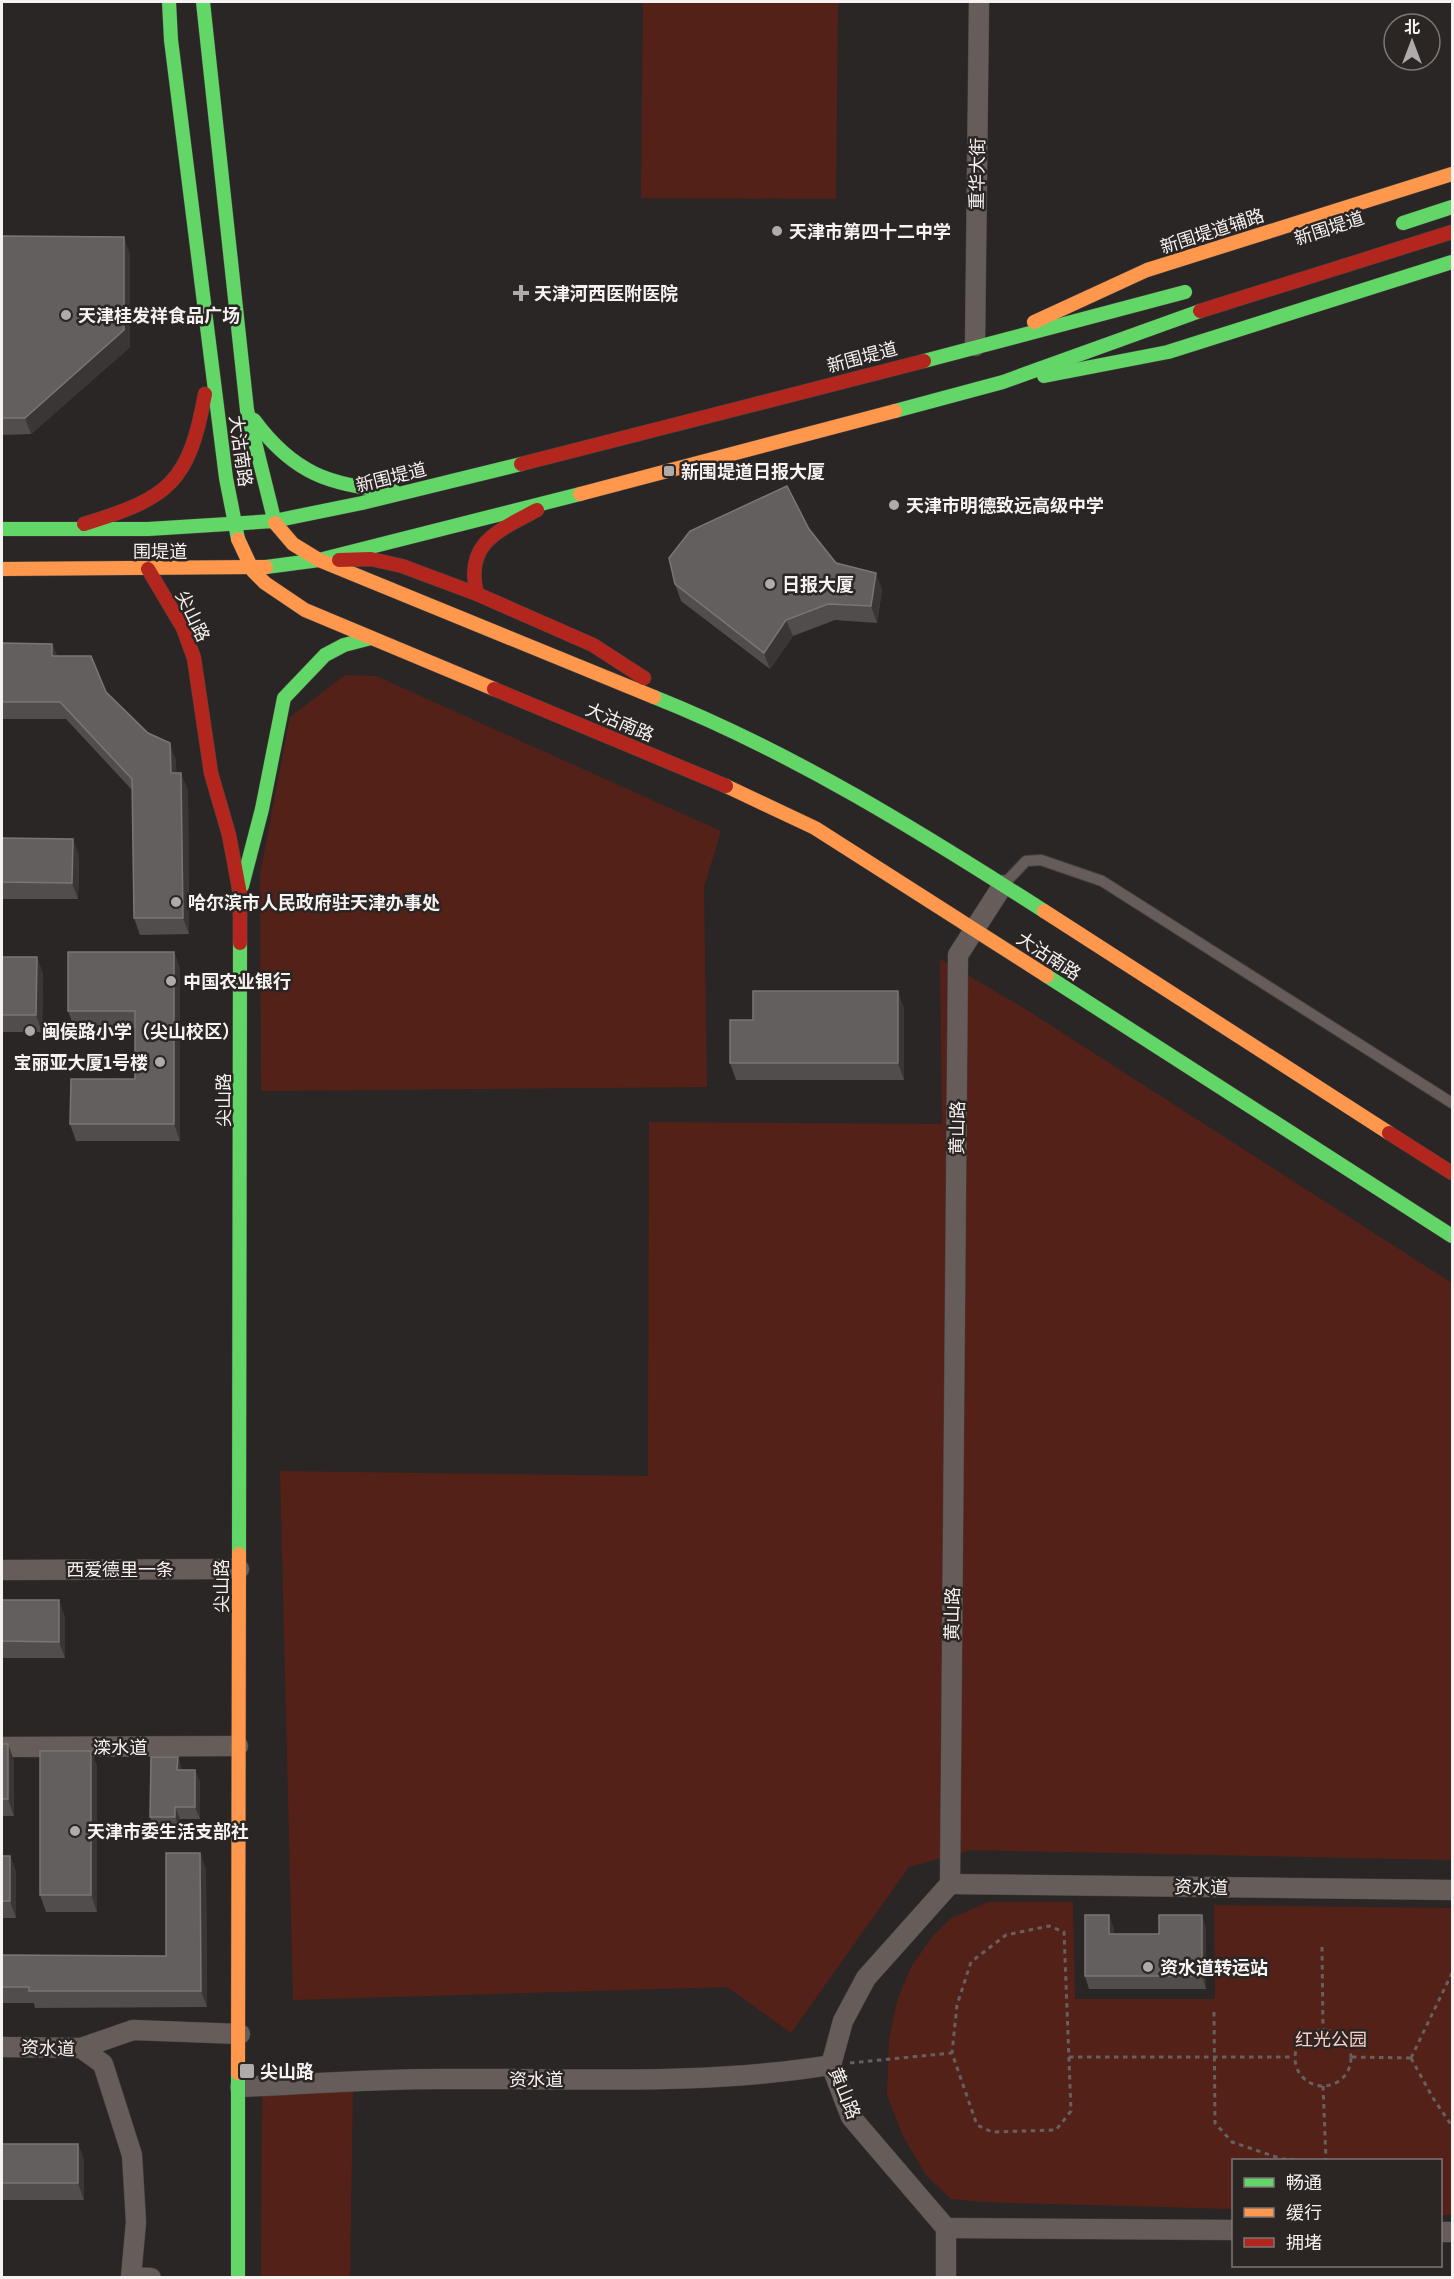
<svg xmlns="http://www.w3.org/2000/svg" width="1454" height="2279" font-family="'Asap Condensed','Noto Sans SC',sans-serif">
	<style>
		.green { fill: #542118 }
		.lines { fill: none; stroke-linecap: round; stroke-linejoin: round }
		.lane-casing { stroke: #464342; stroke-width: 12 }
		.street-casing { stroke: #464342; stroke-width: 21 }
		.fast-casing { stroke: #464342; stroke-width: 15 }
		.slow-casing { stroke: #464342; stroke-width: 15 }
		.jam-casing { stroke: #464342; stroke-width: 15 }
		.path { stroke: #66605e; stroke-width: 3; stroke-dasharray: 4.5 4.5; stroke-linecap: butt }
		.lane { stroke: #665c5a; stroke-width: 10 }
		.street { stroke: #665c5a; stroke-width: 20 }
		.fast { stroke: #63d668; stroke-width: 14 }
		.slow { stroke: #ff974d; stroke-width: 14 }
		.jam { stroke: #b3261e; stroke-width: 14 }
		.wall { fill: #504d4c }
		.shaded-wall { fill: #3a3635 }
		.building { fill: #625f5e; stroke: #797675; stroke-width: 1.5 }
		.poi-dot { fill: #afabaa; stroke: #2b2524; stroke-width: 2 }
		.labels { text-anchor: middle; dominant-baseline: central; stroke-width: 5; stroke-linejoin: round; paint-order: stroke }
		.street-label { font-size: 18px; fill: #f6f2f1; stroke: #2b2524 }
		.poi-label { font-size: 18px; font-weight: bold; fill: #f6f2f1; stroke: #2b2524; text-anchor: start }
		.park-label { font-size: 18px; fill: #f9cdc4; stroke: #2b2524 }
	</style>
	<rect width="100%" height="100%" fill="#2a2625"/>
	<g class="green">
		<path d="M643,2h195l-2,197 -195,-1z"/>
		<path d="M345,675l31,1 345,155 -17,56 3,200 -446,4 -1,-217 30,-157z"/>
		<path d="M940,959l82,48 430,276v577l-481,-10 -62,17 -118,166 -64,-46 -434,13 -13,-529 368,5 1,-354 293,2z"/>
		<path d="M988,1902h85l2,97h140l-1,-94 238,3v307h-11l-1,-55h-206l-1,49 -249,-7 -33,-3 -25,-24 -23,-39 -16,-41 2,-56 8,-38 14,-34 21,-30 18,-18z"/>
		<path d="M353,2086l-3,191 -89,1 1,-186z"/>
	</g>
	<g class="lines">
		<g class="lane-casing">
			<path id="lane" d="M1005,883l21,-22 15,-1 61,21 350,222"/>
		</g>
		<g class="street-casing">
			<g id="street">
				<path d="M975,346l4,-344"/>
				<path d="M2,1570l237,-1"/>
				<path d="M2,1747l236,-1"/>
				<path d="M950,1884l502,6"/>
				<path d="M2,2047l79,1 22,16 29,91 4,67 -5,55 20,1"/>
				<path d="M81,2048l52,-18 107,4"/>
				<path d="M240,2087c66,-3 133,-8 200,-8 130,-1 262,7 391,-14"/>
				<path d="M946,2228l288,2"/>
				<path d="M1440,2232h12"/>
				<path d="M946,2278v-50l-95,-111 -20,-52 12,-44 23,-43 84,-94 8,-929 45,-70"/>
			</g>
		</g>
		<g class="fast-casing">
			<g id="fast">
				<path d="M169,2l2,38 55,438 12,61"/>
				<path d="M203,2l44,408 28,113"/>
				<path d="M1403,223l49,-16"/>
				<path d="M924,361l261,-69"/>
				<path d="M1044,376l124,-24 284,-90"/>
				<path d="M895,411l108,-29 197,-71"/>
				<path d="M254,420c39,53 76,66 140,71"/>
				<path d="M2,529h146l126,-8 88,-18 159,-39"/>
				<path d="M266,567l53,-7 261,-66"/>
				<path d="M654,697c138,55 265,134 390,214"/>
				<path d="M242,886l20,-77 22,-111 41,-43 19,-10 27,-7"/>
				<path d="M1047,976l405,260"/>
				<path d="M239,1554l1,-611"/>
				<path d="M238,2278v-205"/>
			</g>
		</g>
		<g class="slow-casing">
			<g id="slow">
				<path d="M1034,322l113,-52 305,-96"/>
				<path d="M580,494l315,-83"/>
				<path d="M275,523l18,21 26,16 335,137"/>
				<path d="M238,539l15,32 12,12 40,27 189,79"/>
				<path d="M2,569l264,-2"/>
				<path d="M726,786l89,42 232,148"/>
				<path d="M1044,911l345,222"/>
				<path d="M238,2073l1,-519"/>
			</g>
		</g>
		<g class="jam-casing">
			<g id="jam">
				<path d="M1200,311l252,-79"/>
				<path d="M521,464l403,-103"/>
				<path d="M84,524c85,-26 105,-41 121,-130"/>
				<path d="M339,560l32,-1 31,7 75,28 116,51 51,33"/>
				<path d="M148,569l35,59 11,30 17,115 18,62 11,59v49"/>
				<path d="M477,594c-13,-51 21,-63 60,-84"/>
				<path d="M494,689l232,97"/>
				<path d="M1389,1133l63,40"/>
			</g>
		</g>
		<g class="path">
			<path d="M1322,1947l1,82"/>
			<path d="M1214,2012l1,111 17,19 50,17 16,1"/>
			<circle cx="1323" cy="2058" r="28"/>
			<path d="M1069,2057h225"/>
			<path d="M1352,2057l59,1"/>
			<path d="M1411,2058l41,-85"/>
			<path d="M1411,2058l22,40 19,28"/>
			<path d="M850,2063l102,-10 25,72 15,7 64,-2 15,-19 -7,-179 -15,-6 -43,9 -35,27 -14,43 -5,48"/>
			<path d="M1323,2086l3,74"/>
		</g>
		<use href="#lane" class="lane"/>
		<use href="#street" class="street"/>
		<use href="#fast" class="fast"/>
		<use href="#slow" class="slow"/>
		<use href="#jam" class="jam"/>
	</g>
	<g class="wall">
		<path d="M2,236l128,18v93l-99,87 -29,1z"/>
		<path d="M809,529l27,34 46,26 -5,34 -42,-3 -42,16 -23,33 -89,-68 -6,-17z"/>
		<path d="M2,643l50,1 5,12 49,36 70,68v13l12,17 1,144 -49,1 -6,-17 -2,-128 -66,-71h-64z"/>
		<path d="M2,838l77,17 -1,44h-76z"/>
		<path d="M174,952l6,17v172h-104l-6,-17 65,-45v-51l-61,-1 -6,-16z"/>
		<path d="M2,957l41,16 -1,59h-40z"/>
		<path d="M904,1008v72h-168l-6,-17 23,-43z"/>
		<path d="M2,1600l63,17v41h-63z"/>
		<path d="M2,1744h6l6,17v55h-12z"/>
		<path d="M91,1751l6,16v145h-51l-6,-17z"/>
		<path d="M178,1757l4,13h13l5,12v37h-20v10h-25l-5,-12z"/>
		<path d="M200,1853l6,17 1,137 -172,1 -1,-5h-32v-48l164,1z"/>
		<path d="M2,1856h8l6,16v46h-14z"/>
		<path d="M1114,1928l-1,6h46l47,-6v61h-117l-4,-13z"/>
		<path d="M2,2144h76l6,16v40h-82z"/>
	</g>
	<g class="shaded-wall">
		<path d="M124,237l6,17v93l-99,87 -6,-16z"/>
		<path d="M876,573l6,16 -5,34 -6,-17z"/>
		<path d="M786,620l7,16 -23,33 -6,-16z"/>
		<path d="M52,644l6,16 -6,-4z"/>
		<path d="M170,743l6,17 1,30 -6,-17z"/>
		<path d="M181,773l7,17 1,144 -6,-16z"/>
		<path d="M73,839l6,16 -1,44 -6,-16z"/>
		<path d="M174,952l6,17v172l-6,-17z"/>
		<path d="M37,957l6,16 -1,59 -6,-17z"/>
		<path d="M898,991l6,17v72l-6,-17z"/>
		<path d="M59,1600l6,17v41l-6,-16z"/>
		<path d="M8,1744l6,17v55l-6,-17z"/>
		<path d="M91,1751l6,16v145l-6,-17z"/>
		<path d="M178,1757l4,13h-5z"/>
		<path d="M195,1770l5,12v37l-5,-12z"/>
		<path d="M175,1807l5,12v10l-5,-12z"/>
		<path d="M200,1853l6,17 1,137 -6,-16z"/>
		<path d="M10,1856l6,16v46l-6,-17z"/>
		<path d="M1109,1915l5,13 -1,18 -4,-12z"/>
		<path d="M1202,1915l4,13v61l-4,-13z"/>
		<path d="M78,2144l6,16v40l-6,-17z"/>
	</g>
	<g class="building">
		<path d="M2,236l122,1v93l-99,88h-23z"/>
		<path d="M787,486l22,43 27,34 40,10 -5,33 -43,-2 -42,16 -22,33 -89,-69 -6,-26 21,-27z"/>
		<path d="M2,643l50,1v12h39l15,36 42,41 22,10 1,30h10l2,145h-49l-2,-139 -72,-77h-58z"/>
		<path d="M2,838l71,1 -1,44 -70,-1z"/>
		<path d="M68,952h106v172h-104l1,-45h64v-68h-67z"/>
		<path d="M2,957h35l-1,58h-34z"/>
		<path d="M753,991h145v72h-168v-43h23z"/>
		<path d="M2,1600h57v42l-57,-1z"/>
		<rect x="2" y="1744" width="6" height="55"/>
		<rect x="40" y="1751" width="51" height="144"/>
		<path d="M151,1757h27l-1,13h18v37h-20v10h-25z"/>
		<path d="M166,1853h34l1,138h-172v-4h-27v-32l164,1z"/>
		<rect x="2" y="1856" width="8" height="45"/>
		<path d="M1085,1915h24v19h50v-19h43v61h-117z"/>
		<rect x="2" y="2144" width="76" height="39"/>
	</g>
	<g class="poi-dot">
		<circle cx="777" cy="231" r="6"/>
		<path d="M518 284h6v6h6v6h-6v6h-6v-6h-6v-6h6z"/>
		<circle cx="66" cy="315" r="6"/>
		<rect x="663" y="465" width="12" height="12" rx="3"/>
		<circle cx="894" cy="505" r="6"/>
		<circle cx="770" cy="584" r="6"/>
		<circle cx="176" cy="902" r="6"/>
		<circle cx="171" cy="981" r="6"/>
		<circle cx="30" cy="1031" r="6"/>
		<circle cx="160" cy="1062" r="6"/>
		<circle cx="75" cy="1831" r="6"/>
		<circle cx="1148" cy="1967" r="6"/>
		<rect x="239" y="2063" width="16" height="16" rx="3"/>
	</g>
	<g class="labels">
		<g class="street-label">
			<text transform="translate(977 174) rotate(-89)">重华大街</text>
			<text transform="translate(1329 228) rotate(-18)">新围堤道</text>
			<text transform="translate(1212 231) rotate(-18)">新围堤道辅路</text>
			<text transform="translate(862 357) rotate(-15)">新围堤道</text>
			<text transform="translate(241 451) rotate(82)">大沽南路</text>
			<text transform="translate(391 477) rotate(-14)">新围堤道</text>
			<text x="160" y="551">围堤道</text>
			<text transform="translate(193 616) rotate(64)">尖山路</text>
			<text transform="translate(620 722) rotate(23)">大沽南路</text>
			<text transform="translate(1049 956) rotate(33)">大沽南路</text>
			<text transform="translate(223 1100) rotate(-90)">尖山路</text>
			<text transform="translate(957 1128) rotate(-89)">黄山路</text>
			<text x="120" y="1569">西爱德里一条</text>
			<text transform="translate(221 1586) rotate(-90)">尖山路</text>
			<text transform="translate(952 1614) rotate(-89)">黄山路</text>
			<text x="120" y="1747">滦水道</text>
			<text transform="translate(1201 1887) rotate(1)">资水道</text>
			<text transform="translate(48 2048) rotate(2)">资水道</text>
			<text x="536" y="2079">资水道</text>
			<text transform="translate(845 2093) rotate(68)">黄山路</text>
		</g>
		<g class="poi-label">
			<text x="789" y="231">天津市第四十二中学</text>
			<text x="534" y="293">天津河西医附医院</text>
			<text x="78" y="315">天津桂发祥食品广场</text>
			<text x="681" y="471">新围堤道日报大厦</text>
			<text x="906" y="505">天津市明德致远高级中学</text>
			<text x="782" y="584">日报大厦</text>
			<text x="188" y="902">哈尔滨市人民政府驻天津办事处</text>
			<text x="183" y="981">中国农业银行</text>
			<text x="42" y="1031">闽侯路小学（尖山校区）</text>
			<text x="148" y="1062" text-anchor="end">宝丽亚大厦1号楼</text>
			<text x="87" y="1831">天津市委生活支部社</text>
			<text x="1160" y="1967">资水道转运站</text>
			<text x="260" y="2071">尖山路</text>
		</g>
		<g class="park-label">
			<text x="1331" y="2039">红光公园</text>
		</g>
	</g>
	<rect width="1454" height="2279" fill="none" stroke="#f6f2f1" stroke-width="6"/>
	<rect x="1232" y="2159" width="210" height="108" fill="#2b2524" stroke="#7c7776" stroke-width="1.5"/>
	<rect x="1244" y="2178" width="30" height="9" fill="#63d668" stroke="#7c7776" stroke-width="1.5"/>
	<text x="1286" y="2189" font-size="18" fill="#f6f2f1">畅通</text>
	<rect x="1244" y="2208" width="30" height="9" fill="#ff974d" stroke="#7c7776" stroke-width="1.5"/>
	<text x="1286" y="2219" font-size="18" fill="#f6f2f1">缓行</text>
	<rect x="1244" y="2238" width="30" height="9" fill="#b3261e" stroke="#7c7776" stroke-width="1.5"/>
	<text x="1286" y="2249" font-size="18" fill="#f6f2f1">拥堵</text>
	<g transform="translate(1412 42)"><circle r="28" fill="#2b2524" stroke="#7c7776" stroke-width="1.5"/>
	<path d="M0-4.5L10 22L0 15L-10 22Z" fill="#afabaa"/>
	<text y="-9" font-size="16" font-weight="bold" text-anchor="middle" fill="#f6f2f1">北</text>
	</g>
</svg>
